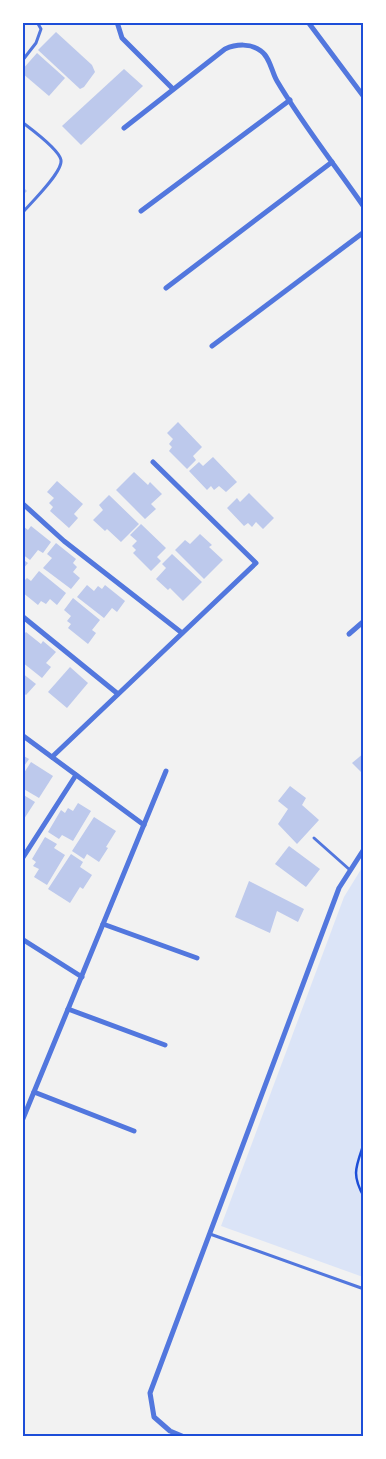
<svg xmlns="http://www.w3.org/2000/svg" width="386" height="1459" font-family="Roboto,sans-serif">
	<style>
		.green { fill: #dbe4f7 }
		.building { fill: #bdc9ec }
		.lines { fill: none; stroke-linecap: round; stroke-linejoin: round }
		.path { stroke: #1d4ed8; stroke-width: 2.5 }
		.service { stroke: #5277de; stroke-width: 3 }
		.minor { stroke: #5277de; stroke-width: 5 }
		.neatline { fill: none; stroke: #1d4ed8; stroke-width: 2 }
	</style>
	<rect width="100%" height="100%" fill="#f2f2f2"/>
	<path class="green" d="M363,866v411l-142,-51 123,-329z"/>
	<g class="building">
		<path d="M56,32l36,33 3,7 -11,15 -4,2 -42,-39z"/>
		<path d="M37,53l28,25 -16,18 -27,-23v-3z"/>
		<path d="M124,69l19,17 -62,59 -19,-19z"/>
		<path d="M22,186l5,5 -5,5z"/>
		<path d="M178,422l24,25 -9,9 3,4 -9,9 -18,-18 3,-4 -3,-3 4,-5 -6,-6z"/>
		<path d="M213,457l24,25 -11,10 -7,-6 -5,4 -3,-4 -4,4 -18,-19 10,-9 4,4z"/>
		<path d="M134,472l14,13 2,-3 12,12 -11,10 5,5 -11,10 -29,-29z"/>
		<path d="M57,481l26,23 -9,10 4,4 -9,10 -19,-17 3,-4 -4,-4 5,-5 -7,-6z"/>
		<path d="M249,493l25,25 -11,11 -7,-7 -4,5 -4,-4 -4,3 -17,-18 10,-10 3,4z"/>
		<path d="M109,495l30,29 -18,18 -14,-13 -2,2 -12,-11 10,-10 -4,-5z"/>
		<path d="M141,524l25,24 -9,9 4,4 -10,10 -18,-18 3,-3 -4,-4 5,-5 -7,-6z"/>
		<path d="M31,526l20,16 -8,11 -5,-3 -8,10 -8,-6v-25l2,-2 4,3z"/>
		<path d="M200,534l12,11 -3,2 14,13 -19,19 -29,-29 10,-10 5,4z"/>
		<path d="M56,543l20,16 -3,4 4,4 -4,5 7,6 -9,11 -28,-21 9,-10 -5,-4z"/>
		<path d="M172,554l30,28 -19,19 -13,-13 -2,2 -12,-11 10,-11 -4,-4z"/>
		<path d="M22,559l6,4 -6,7z"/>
		<path d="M39,571l27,22 -9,12 -7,-6 -4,5 -5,-3 -3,4 -16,-13v-9l5,-5 4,3z"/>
		<path d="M87,585l7,6 4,-5 4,3 3,-4 20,16 -8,11 -5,-4 -8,10 -27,-21z"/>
		<path d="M73,598l27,22 -8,10 4,3 -8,11 -20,-16 3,-4 -4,-3 4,-5 -7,-6z"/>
		<path d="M26,632l15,12 2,-3 13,11 -10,11 5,4 -9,11 -20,-16v-26z"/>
		<path d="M70,667l18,16 -21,25 -19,-16z"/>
		<path d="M22,673l14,11 -10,11 -4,-3z"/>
		<path d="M364,753v22l-12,-12z"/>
		<path d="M22,755l7,4 -7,10z"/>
		<path d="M31,762l22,14 -14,22 -17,-10v-12z"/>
		<path d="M290,786l16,12 -4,7 17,15 -22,24 -19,-20 10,-15 -10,-8z"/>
		<path d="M22,794l13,8 -13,20z"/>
		<path d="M78,803l13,8 -18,30 -11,-6 -3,4 -11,-7 13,-22 4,3 3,-5 5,3z"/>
		<path d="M94,817l22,14 -10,16 2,1 -9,14 -12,-8 -3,5 -12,-8z"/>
		<path d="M45,837l12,7 -3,4 11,7 -18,30 -13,-8 5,-8 -6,-3 3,-4 -4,-3z"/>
		<path d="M289,846l31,23 -14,18 -31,-23z"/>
		<path d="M71,854l12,8 -3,5 12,8 -9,14 -3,-2 -10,16 -22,-14z"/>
		<path d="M249,881l55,28 -6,13 -21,-11 -7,22 -35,-16z"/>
	</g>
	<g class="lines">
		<path class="path" d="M364,1143c-8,24 -13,31 0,54"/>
		<g class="service">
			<path d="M22,61l14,-18 5,-14 -4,-7"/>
			<path d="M22,122c9,7 37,27 39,38 2,12 -30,43 -39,53"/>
			<path d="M314,838l36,32"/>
			<path d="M210,1234l154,55"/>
		</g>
		<g class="minor">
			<path d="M117,22l5,16 51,51"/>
			<path d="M308,22l56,75"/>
			<path d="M124,128l101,-79c11,-5 26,-6 36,2 9,6 11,22 16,30 26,44 58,84 87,126"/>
			<path d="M141,211l149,-111"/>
			<path d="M166,288l166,-126"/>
			<path d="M212,346l152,-114"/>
			<path d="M22,503l42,38 118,92"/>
			<path d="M22,616l96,78"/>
			<path d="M349,634l15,-13"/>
			<path d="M22,735l122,90"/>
			<path d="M52,757l204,-194 -103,-101"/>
			<path d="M22,859l54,-84"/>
			<path d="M103,924l94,34"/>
			<path d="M22,939l60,38"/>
			<path d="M68,1009l97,36"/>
			<path d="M34,1092l100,39"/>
			<path d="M22,1121l144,-350"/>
			<path d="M182,1436l-12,-5 -16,-14 -4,-24 189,-505 25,-39"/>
		</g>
	</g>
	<rect width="386" height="1459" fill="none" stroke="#ffffff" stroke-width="48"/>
	<rect x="24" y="24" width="338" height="1411" class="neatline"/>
</svg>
